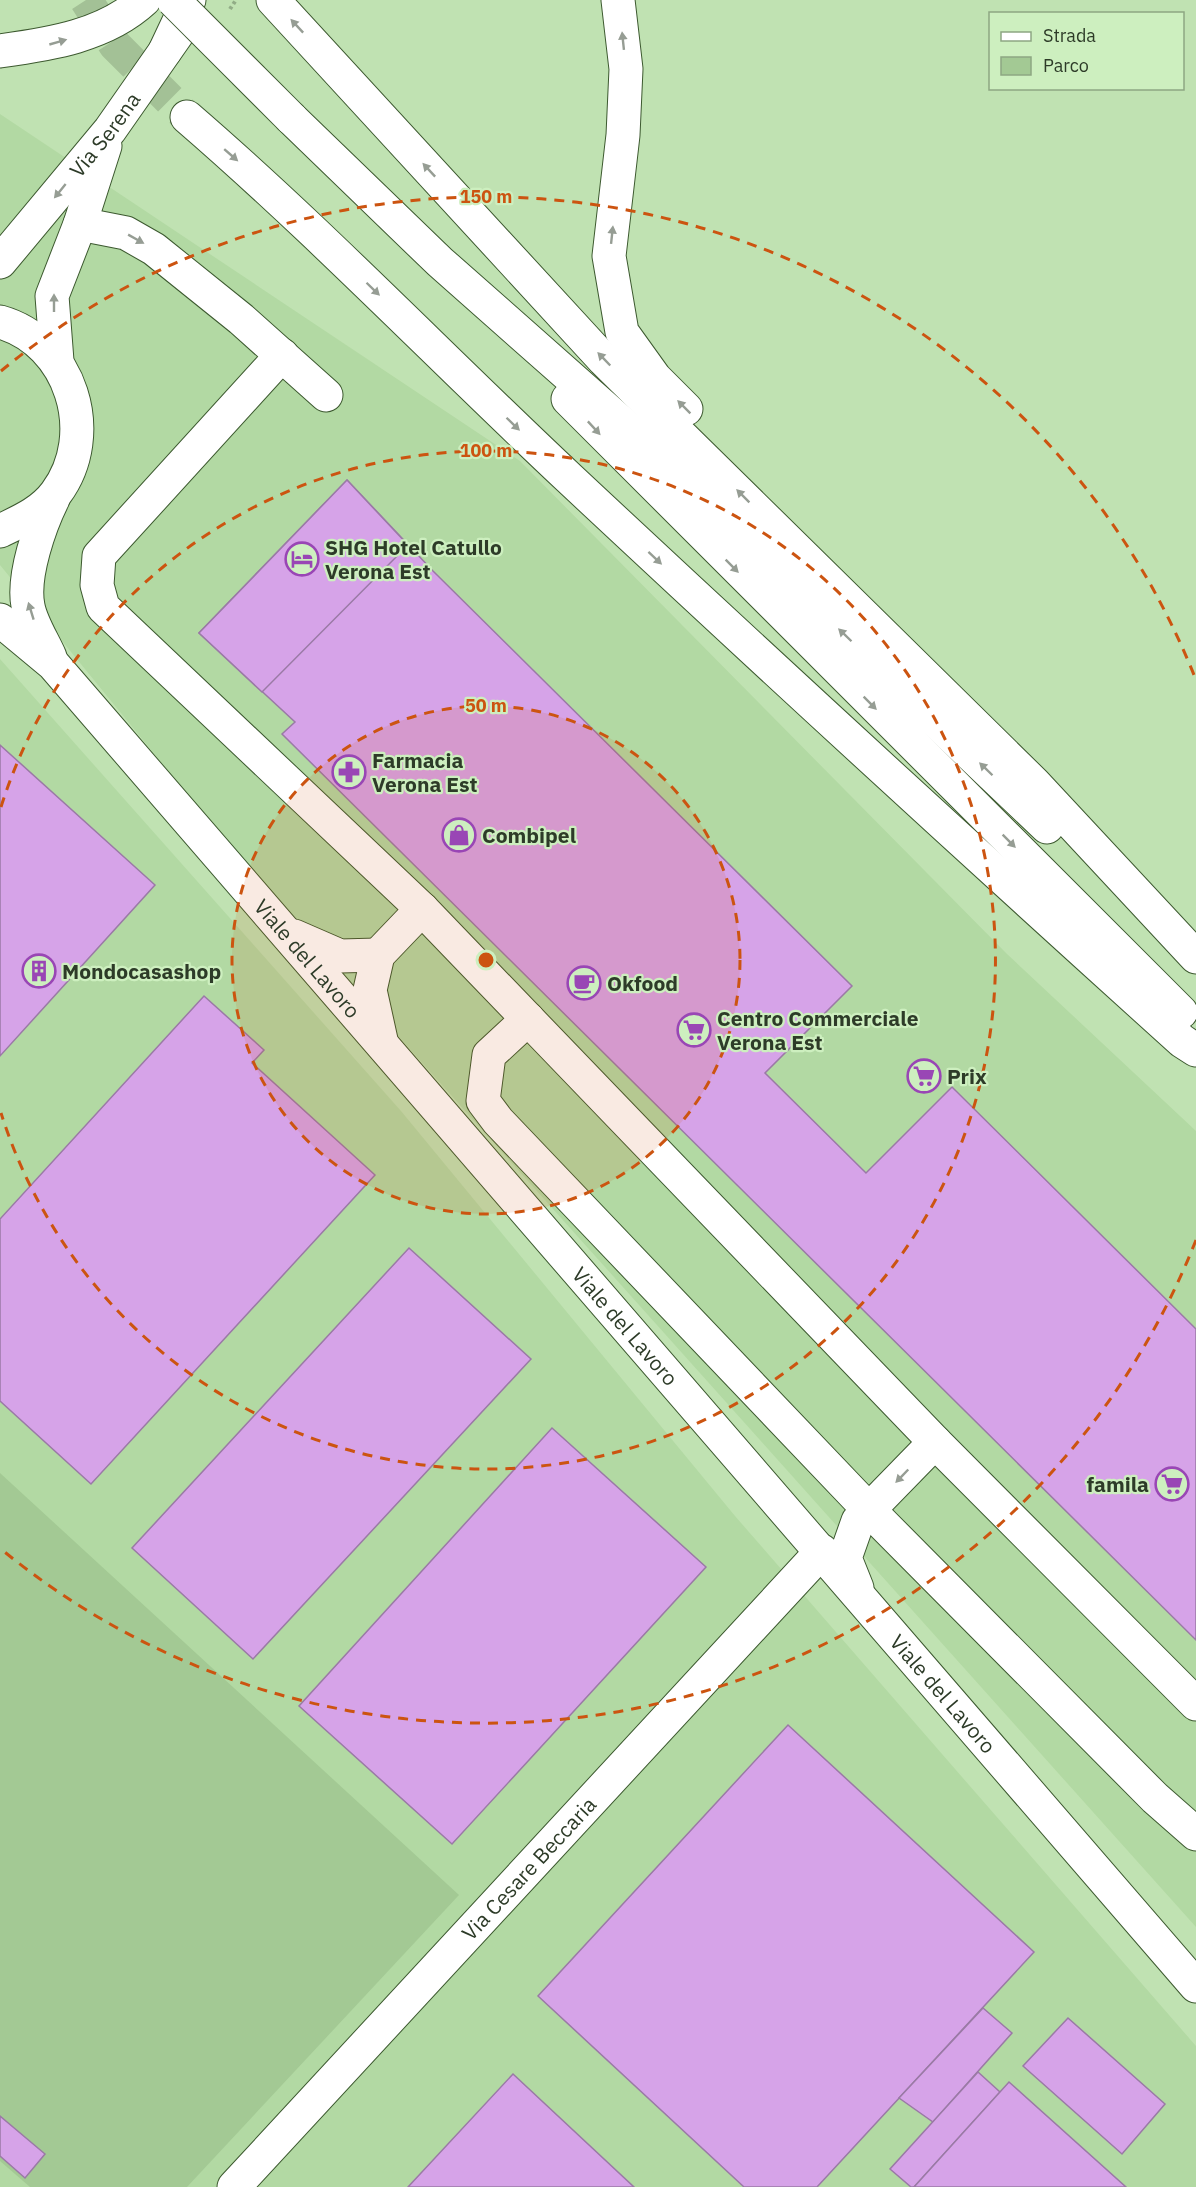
<svg xmlns="http://www.w3.org/2000/svg" width="1196" height="2187" font-family="'IBM Plex Sans',sans-serif">
	<style>
		.built { fill: #b2d9a3 }
		.green { fill: #a3c994 }
		.building { fill: #d6a3e8; stroke: #9a7aa5; stroke-width: 1.5 }
		.lines { fill: none; stroke-linecap: round; stroke-linejoin: round }
		.highway-tunnel { stroke: #a3c196; stroke-width: 33; stroke-dasharray: 33 16; stroke-linecap: butt }
		.minor-casing { stroke: #3c592f; stroke-width: 35 }
		.highway-casing { stroke: #3c592f; stroke-width: 35 }
		.path { stroke: #91ac86; stroke-width: 4; stroke-dasharray: 3 3; stroke-linecap: butt }
		.minor { stroke: #fff; stroke-width: 33 }
		.highway { stroke: #fff; stroke-width: 33 }
		.highway-bridge-casing { stroke: #3c592f; stroke-width: 35; stroke-linecap: butt }
		.highway-bridge { stroke: #fff; stroke-width: 33 }
		.oneway { fill: #969d94 }
		.ring { fill: none; stroke: #cc5410; stroke-width: 3; stroke-dasharray: 10 8 }
		.labels { text-anchor: middle; dominant-baseline: central; stroke-width: 4.5; stroke-linejoin: round; paint-order: stroke }
		.street-label { font-size: 21px; fill: #2d3b28; stroke: #cdefbf }
		.poi-label { font-size: 21px; font-weight: bold; fill: #2d3b28; stroke: #cdefbf; text-anchor: start }
		.centre { fill: #cc5410; stroke: #cdefbf; stroke-width: 3 }
		.ring-label { font-size: 18px; text-anchor: middle; font-weight: bold; fill: #cc5410; stroke: #cdefbf; stroke-width: 4.5; stroke-linejoin: round; paint-order: stroke }
	</style>
	<rect width="100%" height="100%" fill="#c0e2b2"/>
	<g class="built">
		<path d="M0,114l520,347 487,493 189,177v796l-951,-1062 -245,-300z"/>
		<path d="M0,659l401,452 334,405 461,530v141h-1196z"/>
	</g>
	<path class="green" d="M0,1473l459,422 -272,292h-157l-30,-26z"/>
	<g class="building">
		<path d="M347,480l86,91 419,415 -87,87 101,100 86,-86 244,242v311l-914,-906 13,-12 -96,-89z"/>
		<path d="M347,480l61,65 -146,147 -63,-59z"/>
		<path d="M0,745l155,140 -155,171z"/>
		<path d="M204,996l60,54 -12,13 123,112 -284,309 -91,-83v-182z"/>
		<path d="M409,1248l122,111 -278,300 -121,-111z"/>
		<path d="M552,1428l154,139 -254,277 -153,-138z"/>
		<path d="M788,1725l246,227 -217,235h-73l-206,-191z"/>
		<path d="M983,2008l29,25 -79,89 -34,-24z"/>
		<path d="M1068,2018l97,86 -43,50 -99,-88z"/>
		<path d="M978,2072l22,20 -86,95h-3l-21,-18z"/>
		<path d="M513,2074l121,113h-226z"/>
		<path d="M1009,2082l117,105h-212z"/>
		<path d="M0,2116l45,38 -20,24 -25,-22z"/>
	</g>
	<g class="lines">
		<path class="highway-tunnel" d="M86,0l29,45 72,72"/>
		<g class="minor-casing">
			<g id="minor">
				<path d="M80,224l46,9 28,16 87,70 85,76"/>
				<path id="s1" d="M0,262l110,-132 72,-103"/>
				<path d="M0,322c71,20 100,112 56,171 -14,19 -35,28 -56,38"/>
				<path d="M282,355l-183,201 -2,29 6,22 319,302 513,533 261,262"/>
				<path d="M57,361l-5,-65 28,-72 25,-78"/>
				<path id="s2" d="M0,620l53,44 1143,1322"/>
				<path d="M50,657c-7,-16 -19,-34 -22,-51 -6,-30 12,-81 25,-107"/>
				<path d="M294,936l46,20 38,-1"/>
				<path d="M528,1019l-39,36 -6,46 15,20 371,389 286,288 41,36"/>
				<path d="M381,1040l-11,-50 8,-35 44,-46"/>
				<path d="M857,1588l-12,-30 13,-37 77,-79"/>
				<path id="s3" d="M234,2187l588,-636"/>
			</g>
		</g>
		<g class="highway-casing">
			<g id="highway">
				<path d="M273,0l331,360 430,423 162,174"/>
				<path d="M618,0l8,69 -3,66 -14,121 13,76 33,46 31,31"/>
				<path d="M0,51c50,-7 105,-15 144,-51"/>
				<path d="M165,51l24,-51"/>
				<path d="M187,117c132,114 254,241 382,361 202,189 407,377 613,563l14,9"/>
				<path d="M291,118l149,144 181,160 426,405"/>
				<path d="M568,399l613,613"/>
			</g>
		</g>
		<path class="path" d="M230,9l6,-9"/>
		<use href="#minor" class="minor"/>
		<use href="#highway" class="highway"/>
		<g class="highway-bridge-casing">
			<path id="highway-bridge" d="M173,0l118,118"/>
		</g>
		<use href="#highway-bridge" class="highway-bridge"/>
	</g>
	<defs><path id="oneway-solid" d="M-6-.8H1V-3.2L6.5 0L1 3.2V.8H-6Z" transform="scale(1.5)"/></defs>
	<g class="oneway">
		<use href="#oneway-solid" transform="translate(297 26) rotate(-133)"/>
		<use href="#oneway-solid" transform="translate(623 41) rotate(-96)"/>
		<use href="#oneway-solid" transform="translate(58 42) rotate(-16)"/>
		<use href="#oneway-solid" transform="translate(231 155) rotate(41)"/>
		<use href="#oneway-solid" transform="translate(429 170) rotate(-133)"/>
		<use href="#oneway-solid" transform="translate(60 191) rotate(129)"/>
		<use href="#oneway-solid" transform="translate(612 235) rotate(-84)"/>
		<use href="#oneway-solid" transform="translate(136 239) rotate(29)"/>
		<use href="#oneway-solid" transform="translate(373 289) rotate(44)"/>
		<use href="#oneway-solid" transform="translate(54 303) rotate(-90)"/>
		<use href="#oneway-solid" transform="translate(604 359) rotate(-134)"/>
		<use href="#oneway-solid" transform="translate(684 407) rotate(-135)"/>
		<use href="#oneway-solid" transform="translate(513 424) rotate(44)"/>
		<use href="#oneway-solid" transform="translate(594 428) rotate(47)"/>
		<use href="#oneway-solid" transform="translate(743 496) rotate(-135)"/>
		<use href="#oneway-solid" transform="translate(655 558) rotate(43)"/>
		<use href="#oneway-solid" transform="translate(732 566) rotate(45)"/>
		<use href="#oneway-solid" transform="translate(31 611) rotate(-107)"/>
		<use href="#oneway-solid" transform="translate(845 635) rotate(-136)"/>
		<use href="#oneway-solid" transform="translate(870 703) rotate(45)"/>
		<use href="#oneway-solid" transform="translate(986 769) rotate(-136)"/>
		<use href="#oneway-solid" transform="translate(1009 841) rotate(45)"/>
		<use href="#oneway-solid" transform="translate(902 1476) rotate(134)"/>
	</g>
	<circle cx="486" cy="960" r="254" fill="#cc5410" fill-opacity=".12"/>
	<g class="ring">
		<circle cx="486" cy="960" r="254"/>
		<path d="M1 807A509 509 0 1 1 1 1113"/>
		<path d="M1196 1240A763 763 0 0 1 1 1549M1 371A763 763 0 0 1 1196 680"/>
	</g>
	<defs>
		<g id="hotel-ring" transform="scale(1.725)"><circle r="9.5" fill="#cdefbf" stroke="#9946b5" stroke-width="1.5"/><path d="M-6-4.5h1.5V1H6V5H4.5V3h-9V5H-6ZM-4 0a1.8 1.8 0 1 1 3.6 0ZM.5 0V-2.5h3Q6-2.5 6 0Z" fill="#9946b5"/></g>
		<g id="pharmacy-ring" transform="scale(1.725)"><circle r="9.5" fill="#cdefbf" stroke="#9946b5" stroke-width="1.5"/><path d="M-2-6h4v4h4v4h-4v4h-4v-4h-4v-4h4Z" fill="#9946b5"/></g>
		<g id="shop-ring" transform="scale(1.725)"><circle r="9.5" fill="#cdefbf" stroke="#9946b5" stroke-width="1.5"/><path d="M-5-2.5h2.3a2.7 3.5 0 0 1 5.4 0H5L5.5 6h-11ZM-1.5-2.5h3a1.5 2.3 0 0 0-3 0Z" fill="#9946b5"/></g>
		<g id="building-ring" transform="scale(1.725)"><circle r="9.5" fill="#cdefbf" stroke="#9946b5" stroke-width="1.5"/><path d="M-4-6H4V6H1V3H-1V6H-4ZM-2.5-4.3h1.7v1.8h-1.7ZM.8-4.3h1.7v1.8H.8ZM-2.5-1h1.7V.8h-1.7ZM.8-1h1.7V.8H.8Z" fill="#9946b5"/></g>
		<g id="cafe-ring" transform="scale(1.725)"><circle r="9.5" fill="#cdefbf" stroke="#9946b5" stroke-width="1.5"/><path d="M-5.5-4.5H6V0H3Q3 3.5 0 3.5H-2.5Q-5.5 3.5-5.5 0ZM3-3.2v2h1.7v-2ZM-6 4.5H4V6H-6Z" fill="#9946b5"/></g>
		<g id="supermarket-ring" transform="scale(1.725)"><circle r="9.5" fill="#cdefbf" stroke="#9946b5" stroke-width="1.5"/><path d="M-6-5.5h2.5l.6 2H6L4.5 2H-2.5L-4.4-4H-6ZM-1.5 3.2a1.3 1.3 0 1 0 .1 0ZM3 3.2a1.3 1.3 0 1 0 .1 0Z" fill="#9946b5"/></g>
	</defs>
	<g fill-rule="evenodd">
		<use href="#hotel-ring" x="302" y="559"/>
		<use href="#pharmacy-ring" x="349" y="772"/>
		<use href="#shop-ring" x="459" y="835"/>
		<use href="#building-ring" x="39" y="971"/>
		<use href="#cafe-ring" x="584" y="983"/>
		<use href="#supermarket-ring" x="694" y="1030"/>
		<use href="#supermarket-ring" x="924" y="1076"/>
		<use href="#supermarket-ring" x="1172" y="1484"/>
	</g>
	<g class="labels">
		<g class="street-label">
			<text stroke="none"><textPath href="#s1" startOffset="165">Via Serena</textPath></text>
			<text stroke="none"><textPath href="#s2" startOffset="458">Viale del Lavoro</textPath></text>
			<text stroke="none"><textPath href="#s2" startOffset="944">Viale del Lavoro</textPath></text>
			<text stroke="none"><textPath href="#s2" startOffset="1430">Viale del Lavoro</textPath></text>
			<text stroke="none"><textPath href="#s3" startOffset="434">Via Cesare Beccaria</textPath></text>
		</g>
		<g class="poi-label">
			<text x="325" y="547">SHG Hotel Catullo<tspan x="325" dy="24">Verona Est</tspan></text>
			<text x="372" y="760">Farmacia<tspan x="372" dy="24">Verona Est</tspan></text>
			<text x="482" y="835">Combipel</text>
			<text x="62" y="971">Mondocasashop</text>
			<text x="607" y="983">Okfood</text>
			<text x="717" y="1018">Centro Commerciale<tspan x="717" dy="24">Verona Est</tspan></text>
			<text x="947" y="1076">Prix</text>
			<text x="1149" y="1484" text-anchor="end">famila</text>
		</g>
	</g>
	<circle cx="486" cy="960" r="9" class="centre"/>
	<g class="ring-label">
		<text x="486" y="203">150 m</text>
		<text x="486" y="457">100 m</text>
		<text x="486" y="712">50 m</text>
	</g>
	<rect x="989" y="12" width="195" height="78" fill="#cdefbf" stroke="#8da783" stroke-width="1.5"/>
	<rect x="1001" y="32" width="30" height="9" fill="#ffffff" stroke="#8da783" stroke-width="1.5"/>
	<text x="1043" y="42" font-size="18" fill="#2d3b28">Strada</text>
	<rect x="1001" y="57" width="30" height="18" fill="#a3c994" stroke="#8da783" stroke-width="1.5"/>
	<text x="1043" y="72" font-size="18" fill="#2d3b28">Parco</text>
</svg>
